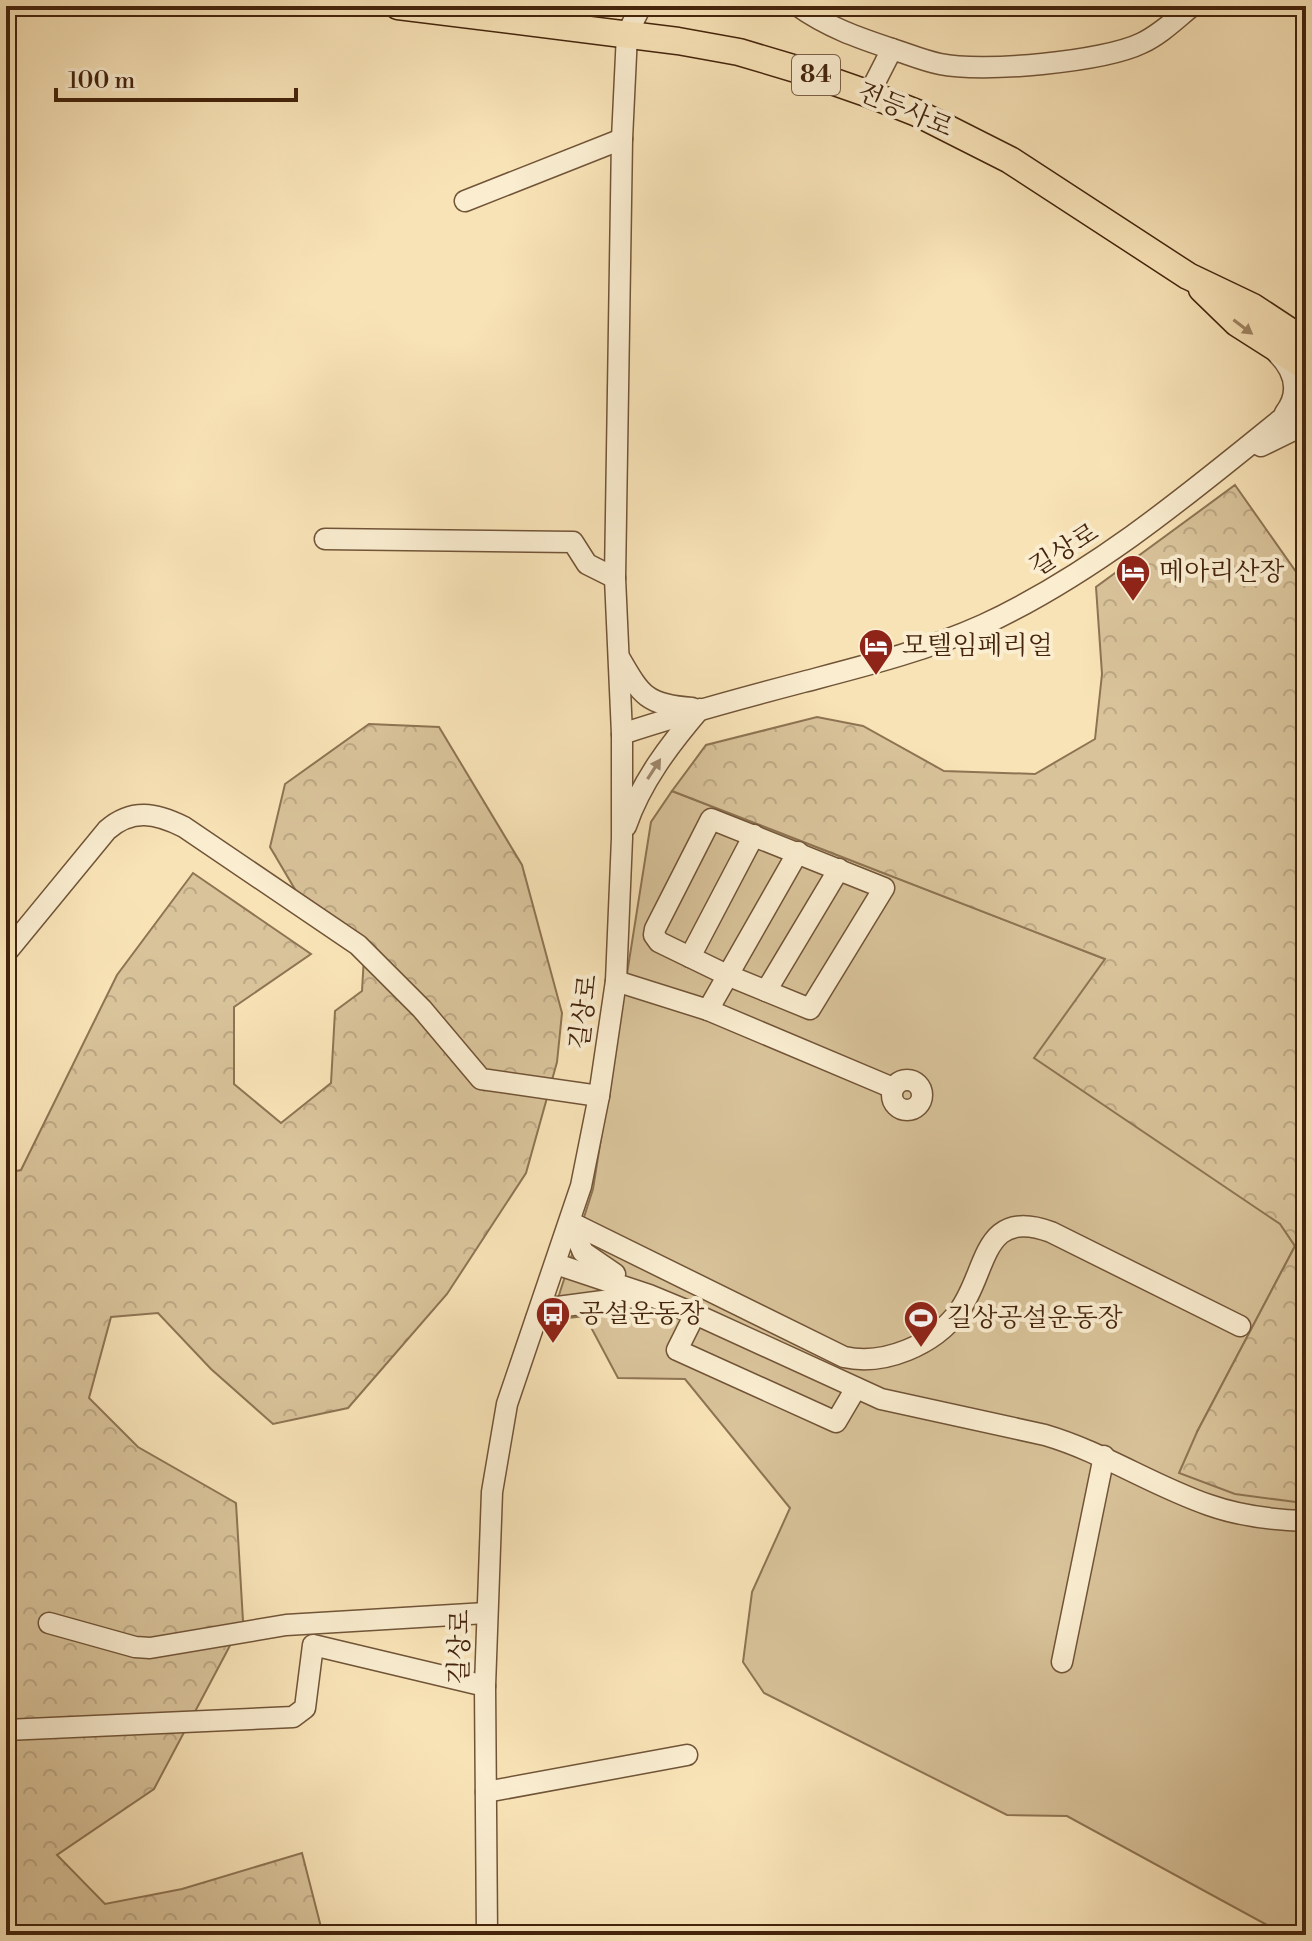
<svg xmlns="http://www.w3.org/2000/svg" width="1312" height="1941" font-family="'Libre Bodoni','Noto Serif KR',serif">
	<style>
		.grass { fill: #d9c39a; stroke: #8e7453; stroke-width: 2 }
		.forest { fill: url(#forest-crowns); stroke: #8e7453; stroke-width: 2 }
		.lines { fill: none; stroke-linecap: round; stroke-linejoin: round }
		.minor-casing { stroke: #715437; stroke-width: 23 }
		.major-casing { stroke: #44240c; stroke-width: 29 }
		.minor { stroke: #faedd0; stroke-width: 20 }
		.major { stroke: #f8e3b7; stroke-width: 26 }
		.oneway { fill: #9e8462 }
		.oneway2 { fill: #9f886e }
		.labels { text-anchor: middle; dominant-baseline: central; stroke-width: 8; stroke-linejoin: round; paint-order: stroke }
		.shield { fill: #faedd0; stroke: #7b6047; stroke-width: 2 }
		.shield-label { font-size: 24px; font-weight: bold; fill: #44240c }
		.street-label { font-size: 26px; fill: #44240c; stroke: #faedd0 }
		.poi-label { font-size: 26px; fill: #44240c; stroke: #faedd0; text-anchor: start }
	</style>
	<defs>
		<pattern id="forest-crowns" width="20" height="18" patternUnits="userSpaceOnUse" patternTransform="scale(2)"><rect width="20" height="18" fill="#d9c39a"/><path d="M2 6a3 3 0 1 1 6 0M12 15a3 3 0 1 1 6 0" fill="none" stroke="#bba784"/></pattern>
	</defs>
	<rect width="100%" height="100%" fill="#f8e3b7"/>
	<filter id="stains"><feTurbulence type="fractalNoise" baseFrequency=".0025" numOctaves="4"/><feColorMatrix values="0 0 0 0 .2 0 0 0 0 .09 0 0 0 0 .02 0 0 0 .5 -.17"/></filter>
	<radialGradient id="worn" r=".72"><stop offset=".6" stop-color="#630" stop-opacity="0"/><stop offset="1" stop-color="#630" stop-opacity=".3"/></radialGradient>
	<path class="grass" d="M672,791l433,168 190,287 -98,186 105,71 4,-9v438l-7,1 -32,-8 -200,-109 -60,-1 -243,-122 -21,-31 9,-70 38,-84 -105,-129 -67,-1 -33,-62 -34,4 42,-131 58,-367z"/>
	<g class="forest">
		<path d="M1235,485l71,101v908l-3,9 -68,-9 -56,-21 18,-41 98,-186 -15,-22 -246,-166 71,-99 -433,-168 34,-46 111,-28 46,9 81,45 91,3 60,-35 7,-65 -6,-87z"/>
		<path d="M369,724l70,3 83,138 40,148 -5,49 -31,111 -79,121 -99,114 -75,16 -62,-55 -53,-56 -47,4 -22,81 49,49 98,56 7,118 -89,168 -97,66 48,49 77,-15 120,-36 21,82h-317v-762l15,-3 96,-195 76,-102 118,81 -77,53v77l47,39 50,-40 4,-72 27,-20 3,-52 -69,-48 -26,-44 15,-63z"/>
	</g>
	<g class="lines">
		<g class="minor-casing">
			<g id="minor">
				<path d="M798,6c29,21 61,32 94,43"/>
				<path d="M869,94l23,-45c16,5 32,12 48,15 42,9 163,-2 202,-21 19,-9 34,-24 50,-37"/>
				<path d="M465,201l157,-62"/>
				<path d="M1277,353c17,17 24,39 8,60"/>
				<path d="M1261,446l45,-22"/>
				<path d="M325,539l248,3 14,22 28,14"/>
				<path d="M619,657c22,38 27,48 73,51"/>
				<path d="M622,734l-7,-156 7,-439 5,-105 14,-28"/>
				<path d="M711,819l173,69 -74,121 -83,-34 -68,-33 -5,-7 1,-6z"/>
				<path d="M626,826c15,-44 44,-82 74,-117"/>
				<path d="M6,953l101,-123c25,-22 49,-17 77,-3l174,118 64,64 59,70 118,17"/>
				<path d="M690,957l64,-122"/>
				<path d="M616,981l92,29 185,78"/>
				<path d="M766,991l73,-122"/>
				<path d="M708,1010l90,-158"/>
				<circle cx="907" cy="1095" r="15"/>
				<path d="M570,1222l274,135c40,9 90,-12 115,-46 29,-39 22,-105 92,-79l189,94"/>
				<path d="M570,1222l13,30 32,22"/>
				<path d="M556,1264l93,31 46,19 186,85 164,36c58,17 108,51 164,70 31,11 64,15 97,16"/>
				<path d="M695,1314l-18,36 159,72 20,-34"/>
				<path d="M536,1319l14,-11 91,-12"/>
				<path d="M49,1623l86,24 15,1 136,-23 200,-12"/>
				<path d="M1062,1662l42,-206"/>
				<path d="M6,1730l287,-13 12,-9 8,-63 172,41"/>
				<path d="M486,1792l201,-37"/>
				<path d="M487,1935l-2,-249 7,-194 15,-88 74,-218 18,-90 17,-115 6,-143v-104c60,-20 120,-36 181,-52 61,-16 122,-31 180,-57 120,-56 220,-143 323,-226"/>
			</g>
		</g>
		<g class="major-casing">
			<g id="major">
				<path d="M398,6l280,35 61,11 67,20 63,22 48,19 93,47 178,116 65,31 53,35"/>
				<path d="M1202,289l35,34 69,44"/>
			</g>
		</g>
		<use href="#minor" class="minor"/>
		<use href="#major" class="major"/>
	</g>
	<defs><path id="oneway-solid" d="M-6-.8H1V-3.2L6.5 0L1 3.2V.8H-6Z" transform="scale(2)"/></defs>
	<use class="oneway" href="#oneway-solid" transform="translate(1243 327) rotate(37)"/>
	<use class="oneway2" href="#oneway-solid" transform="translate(654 769) rotate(-57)"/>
	<defs>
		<g id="hotel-pin" transform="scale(1.8)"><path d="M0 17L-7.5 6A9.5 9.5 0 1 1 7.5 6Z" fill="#8f2418" stroke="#faedd0"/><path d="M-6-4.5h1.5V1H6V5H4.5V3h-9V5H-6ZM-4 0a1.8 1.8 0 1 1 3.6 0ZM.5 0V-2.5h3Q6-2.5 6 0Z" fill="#fff"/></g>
		<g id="bus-pin" transform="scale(1.8)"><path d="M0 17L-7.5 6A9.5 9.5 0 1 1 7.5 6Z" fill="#8f2418" stroke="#faedd0"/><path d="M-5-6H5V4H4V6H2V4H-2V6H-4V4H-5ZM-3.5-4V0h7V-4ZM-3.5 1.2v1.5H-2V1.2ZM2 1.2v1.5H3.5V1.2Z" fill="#fff"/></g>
		<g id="stadium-pin" transform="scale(1.8)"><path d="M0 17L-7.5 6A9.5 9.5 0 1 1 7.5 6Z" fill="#8f2418" stroke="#faedd0"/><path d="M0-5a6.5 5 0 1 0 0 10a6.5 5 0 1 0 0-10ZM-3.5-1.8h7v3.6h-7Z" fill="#fff"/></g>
	</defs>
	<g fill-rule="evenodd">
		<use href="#hotel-pin" x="1133" y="572"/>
		<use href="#hotel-pin" x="876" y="646"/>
		<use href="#bus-pin" x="553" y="1314"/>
		<use href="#stadium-pin" x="921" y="1318"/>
	</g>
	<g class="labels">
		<rect class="shield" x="792" y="55" width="48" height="40" rx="6"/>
		<g class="shield-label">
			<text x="816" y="75">84</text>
		</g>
		<g class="street-label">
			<text transform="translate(905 110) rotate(23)">전등사로</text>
			<text transform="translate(1064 550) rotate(-32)">길상로</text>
			<text transform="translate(584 1012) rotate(-83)">길상로</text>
			<text transform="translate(460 1647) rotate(-89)">길상로</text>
		</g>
		<g class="poi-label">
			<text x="1159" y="572">메아리산장</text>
			<text x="902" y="646">모텔임페리얼</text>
			<text x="579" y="1314">공설운동장</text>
			<text x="947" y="1318">길상공설운동장</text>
		</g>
	</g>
	<rect width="1312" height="1941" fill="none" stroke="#f8e3b7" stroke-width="32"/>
	<rect x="8" y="8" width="1296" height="1925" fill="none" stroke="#44240c" stroke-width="4"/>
	<rect x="16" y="16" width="1280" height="1909" fill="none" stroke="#44240c" stroke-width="2"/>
	<path d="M56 88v12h240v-12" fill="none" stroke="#44240c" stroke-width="4"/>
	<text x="68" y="88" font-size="24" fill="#44240c" stroke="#faedd0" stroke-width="6" paint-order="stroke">100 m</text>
	<rect width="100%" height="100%" filter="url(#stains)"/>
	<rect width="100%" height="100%" fill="url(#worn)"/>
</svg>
